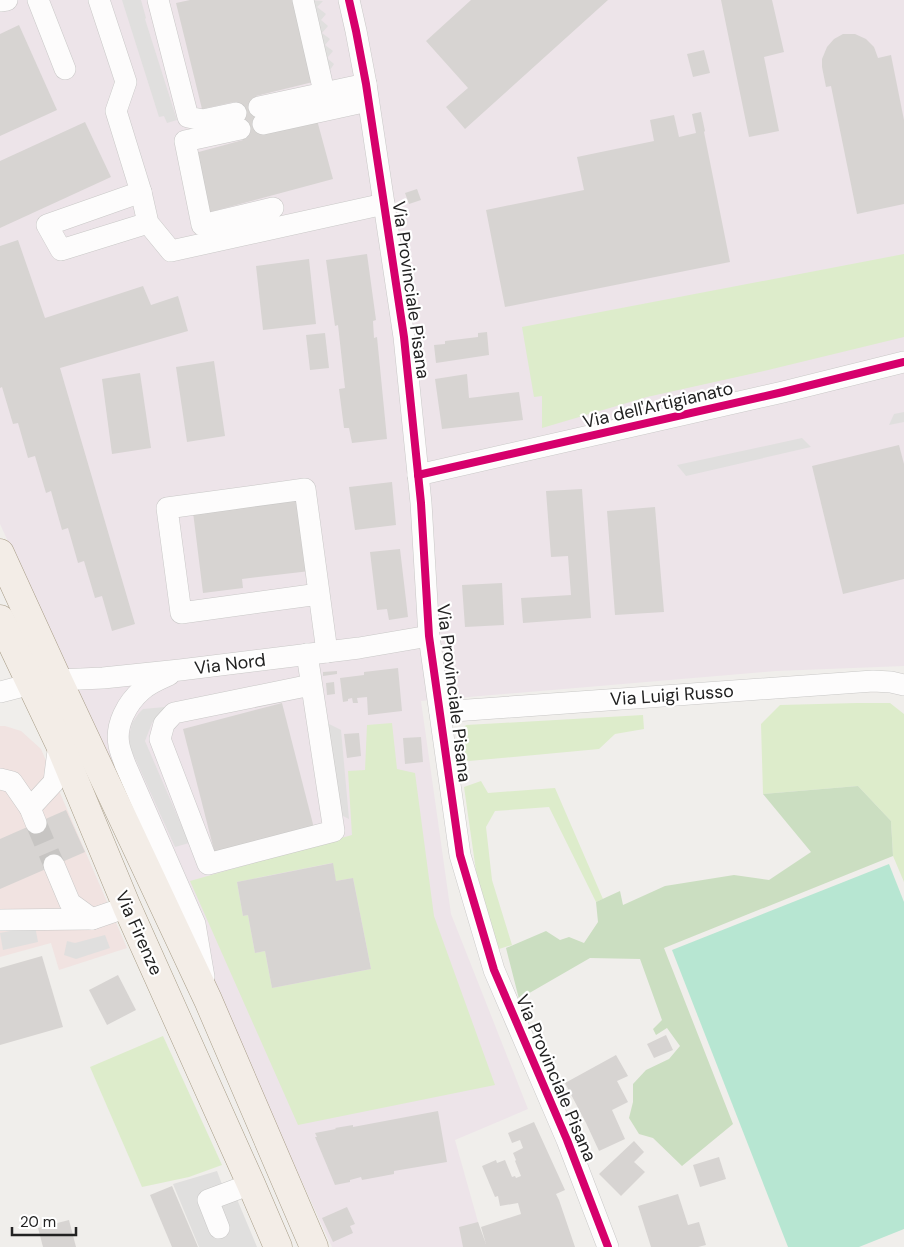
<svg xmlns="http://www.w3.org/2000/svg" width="904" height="1247" font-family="'DM Sans',sans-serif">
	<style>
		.commercial { fill: #f1e3e1 }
		.industrial { fill: #ede4e9 }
		.grass { fill: #ddeccb; fill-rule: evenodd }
		.forest { fill: #cbdec1 }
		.pitch { fill: #b7e6d2 }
		.parking { fill: #e0dfde }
		.building { fill: #d7d4d2 }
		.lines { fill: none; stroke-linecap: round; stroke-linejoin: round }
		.minor-tunnel { stroke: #c7c5c3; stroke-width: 21; stroke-dasharray: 21 11; stroke-linecap: butt }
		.minor-casing { stroke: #c9c8c7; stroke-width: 22 }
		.major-casing { stroke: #a79c86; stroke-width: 29 }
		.minor { stroke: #fdfcfc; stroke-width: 21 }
		.major { stroke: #f3ede7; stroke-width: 28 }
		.cycleway-casing { stroke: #fff; stroke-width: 11 }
		.cycleway { stroke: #d6006c; stroke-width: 8 }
		.labels { text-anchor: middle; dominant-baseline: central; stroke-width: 4.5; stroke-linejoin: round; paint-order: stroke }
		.street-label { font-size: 18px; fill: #222; stroke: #fff }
	</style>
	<rect width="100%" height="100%" fill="#f0eeeb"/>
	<path class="commercial" d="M0,726h5l16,5 20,18 86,199 -68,22 -8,-27 -51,14z"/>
	<path class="industrial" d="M0,0h904v666l-128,5 -355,30 30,213 77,195 -73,31 30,107h-153l-332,-723z"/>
	<g class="grass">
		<path d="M904,254v83l-140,34 -117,26 -105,31v-32l-8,1 -12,-70z"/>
		<path d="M857,703h33l14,11v168l-11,-26 -2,-35 -33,-35 -95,8 -2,-70 19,-19z"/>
		<path d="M643,715l1,14 -29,5 -16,15 -130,12 -6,-2c-5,-16 -8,-21 3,-34z"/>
		<path d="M392,723l5,46 18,4 19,143 61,169 -197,40 -108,-244 162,-46 -4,-64 17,-1 2,-45zM332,863l4,18 17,-3 18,91 -99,19 -7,-37 -10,2 -7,-38 -5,1 -6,-34z"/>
		<path d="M481,781l7,12 67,-5 48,111 -7,3 -47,-95 -54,4 -9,16 6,53 20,65 -13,4 -21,-64 -14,-98z"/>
		<path d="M163,1036l59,129 -33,12 -47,10 -52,-120z"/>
	</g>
	<path class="forest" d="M858,786l33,35 2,35 -229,92 69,176 -51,42 -29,-28 -14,-4 -10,-16 4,-16v-18l13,-14 23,-11 11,-13 -13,-18 -11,7 -3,-6 9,-9 -22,-61 -50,-1 -71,41 -13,-51 40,-17 14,9 9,-3 15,6 14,-21 -2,-20 24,-11 3,14 42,-19 69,-11 35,5 42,-28 -48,-58z"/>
	<path class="pitch" d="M889,864l15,38v327l-45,18h-71l-116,-297z"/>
	<g class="parking">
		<path d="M122,0h19l5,18 -1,1 32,101 -10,3 -3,-7 -5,1z"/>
		<path d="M306,0l17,1 -6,6 9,7 -5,6 7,6 -6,7 8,6 -5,6 8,6 -6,7 7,6 -4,6z"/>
		<path d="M904,412v10l-15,3 5,-11z"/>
		<path d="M802,438l9,9 -125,29 -9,-11z"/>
		<path d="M165,707l-13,16 -7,18 44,102 -14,4 -45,-100 -1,-11 3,-13 7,-10 4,-4z"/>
		<path d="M327,723l14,7 8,89 -10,-5z"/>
		<path d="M35,926l3,16 -35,8 -3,-17z"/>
		<path d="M105,935l5,13 -34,11 -12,-4 3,-14 8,2z"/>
		<path d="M217,1171l6,16 8,-2 26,62h-58l-26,-63z"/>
	</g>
	<g class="building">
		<path d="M190,0h108l19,81 -61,15 9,38 52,-14 16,59 -123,33 -15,-59 48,-13 -9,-38 -32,7 -26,-106z"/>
		<path d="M471,0h137l-143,129 -19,-22 22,-19 -42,-47z"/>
		<path d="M721,0h51l12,52 -20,5 15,74 -30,6z"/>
		<path d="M19,25l38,85 -57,26v-102z"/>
		<path d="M843,34h12l11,5 8,8 4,11 13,-3 13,65v84l-47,10 -26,-128 -5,1 -4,-20v-8l5,-12 7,-8z"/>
		<path d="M704,50l6,23 -17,4 -6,-23z"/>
		<path d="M701,112l4,19 -1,1 26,130 -225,45 -19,-97 98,-20 -7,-33 77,-16 -4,-21 24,-5 5,22 17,-4 -4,-19z"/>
		<path d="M85,122l26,55 -111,51v-67z"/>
		<path d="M417,189l4,11 -12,4 -4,-11z"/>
		<path d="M18,240l27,78 98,-32 8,19 27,-9 10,35 -128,37 75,256 -23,7 -10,-35 -7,2 -11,-37 -6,2 -10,-35 -6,2 -11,-39 -5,2 -11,-37 -7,2 -10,-35 -5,1 -11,-37 -2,1v-142z"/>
		<path d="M367,254l9,66 -3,1 1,17 3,-1 10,102 -35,4 -3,-15h-5l-5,-39 6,-1 -7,-63 -3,1 -9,-66z"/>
		<path d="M309,259l7,65 -53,6 -7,-64z"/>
		<path d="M487,332l2,23 -53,8 -2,-18 11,-1v-3l33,-4v-4z"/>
		<path d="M325,333l4,35 -19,2 -4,-35z"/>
		<path d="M214,361l11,75 -38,6 -11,-75z"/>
		<path d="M140,373l11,75 -39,6 -10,-75z"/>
		<path d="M467,374l2,24 50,-6 4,28 -81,9 -7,-50z"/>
		<path d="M899,445l5,19v115l-61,15 -31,-128z"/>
		<path d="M392,482l4,43 -41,5 -6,-43z"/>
		<path d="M582,489l9,129 -68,5 -2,-25 50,-3 -3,-39 -17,1 -5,-66z"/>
		<path d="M302,499l8,72 -68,8 1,9 -40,5 -10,-81z"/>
		<path d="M655,507l9,105 -49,3 -8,-104z"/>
		<path d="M400,549l8,68 -19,3 -2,-11 -10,1 -7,-58z"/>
		<path d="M502,583l2,42 -39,2 -3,-42z"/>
		<path d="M398,668l4,43 -34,4 -1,-18 -10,1 1,5h-5l-1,-5 -4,1v2l-5,1 -3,-24 24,-3v-3z"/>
		<path d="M337,671v3l-14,2v-4z"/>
		<path d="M334,682l1,12 -8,1 -1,-12z"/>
		<path d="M282,703l32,125 -99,26 -32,-125z"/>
		<path d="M359,733l2,23 -14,2 -3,-24z"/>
		<path d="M421,737l2,25 -18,2 -2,-26z"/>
		<path d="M66,810l19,42 -85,37v-50z"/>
		<path d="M333,863l3,18 17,-3 18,91 -99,19 -7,-37 -10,2 -7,-38 -5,1 -6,-34z"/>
		<path d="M42,956l21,71 -63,18v-77z"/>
		<path d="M118,975l18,35 -29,15 -18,-35z"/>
		<path d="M666,1035l7,15 -19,8 -7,-14z"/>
		<path d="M616,1055l12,21 -11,5 11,21 -16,8 13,29 -26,12 -13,-28 -21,-40z"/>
		<path d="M438,1111l9,51 -53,9v3l-32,6 -1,-3 -11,3v2l-15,3 -20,-48h2l-2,-4 21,-4 -1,-1 18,-3v2z"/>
		<path d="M534,1122l31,68 -9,4 3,6 16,47h-112l-4,-20 19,-5 8,22 -5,-17 40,-13 -3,-11 -18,3 -2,-10 -3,1 -13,-31 14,-6 1,3 8,-3 7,17 3,-1 1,2 5,-2 -6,-15 1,-1 -3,-7 10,-5 -3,-8 -8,3 -4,-10z"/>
		<path d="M634,1141l10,11 -10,10 11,10 -24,24 -22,-22z"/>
		<path d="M719,1157l7,22 -26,8 -7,-22z"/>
		<path d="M172,1186l26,61h-26l-22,-52z"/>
		<path d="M678,1194l10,31 11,-3 7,23 -8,2h-47l-13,-41z"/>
		<path d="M347,1207l8,17 -5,2 3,7 -20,9 -11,-24z"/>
		<path d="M69,1220l7,27h-33l-5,-19z"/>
	</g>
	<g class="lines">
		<path class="minor-tunnel" d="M36,823l18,42"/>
		<g class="minor-casing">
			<g id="minor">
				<path d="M38,0l27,69"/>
				<path d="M99,0l27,82 -10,29 25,81 7,31 23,28 213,-47"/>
				<path d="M158,0l30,117 15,3 33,-7"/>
				<path d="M303,0l21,92"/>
				<path d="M349,0l7,31 10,53 38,253 17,166 8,133 31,219 34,115 73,170 41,107"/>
				<path d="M0,1l7,-1"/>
				<path d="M259,107l107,-23"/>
				<path d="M263,124l105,-23"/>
				<path d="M240,129l-55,12 17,84 71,-17"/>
				<path d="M141,192l-94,33 14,25 87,-27"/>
				<path d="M418,475l365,-83 121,-30"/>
				<path d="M319,594l-138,19 -14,-105 138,-19 22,163"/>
				<path d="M307,654l27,177 -126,33 -48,-125 4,-15 10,-11 137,-28"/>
				<path d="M169,675c-9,4 -19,8 -27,15 -15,13 -27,35 -23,55 1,6 4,13 6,19l70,160 9,53"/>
				<path d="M0,692l31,-8 27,-4 45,-2 77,-8 179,-22 70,-12"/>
				<path d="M440,712l433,-31 18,1 13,3"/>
				<path d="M0,779l12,3 18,26 6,15"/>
				<path d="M30,808l24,-26 5,-39"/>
				<path d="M54,865l16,38 22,16"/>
				<path d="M0,920l92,-1 35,-12"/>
				<path d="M219,1228l-11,-28 43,-16"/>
			</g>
		</g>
		<g class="major-casing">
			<g id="major">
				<path d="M0,553l58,127 150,320 106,247"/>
				<path d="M0,619l59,124 68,164 124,277 27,63"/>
			</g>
		</g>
		<use href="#minor" class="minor"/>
		<use href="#major" class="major"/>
		<g class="cycleway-casing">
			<g id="cycleway">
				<path d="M349,0l7,31 10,53 38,253 17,166 8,133 31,219 34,115 73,170 41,107"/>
				<path d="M418,475l365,-83 121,-30"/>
			</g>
		</g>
		<use href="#cycleway" class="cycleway"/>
	</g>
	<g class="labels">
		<g class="street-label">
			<text transform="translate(411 290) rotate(82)">Via Provinciale Pisana</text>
			<text transform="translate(658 405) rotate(-13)">Via dell'Artigianato</text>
			<text transform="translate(230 664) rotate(-7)">Via Nord</text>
			<text transform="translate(454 693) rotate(83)">Via Provinciale Pisana</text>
			<text transform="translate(672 695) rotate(-4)">Via Luigi Russo</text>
			<text transform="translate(139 933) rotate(66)">Via Firenze</text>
			<text transform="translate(556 1078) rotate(67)">Via Provinciale Pisana</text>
		</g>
	</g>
	<path d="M12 1227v8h64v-8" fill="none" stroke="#222222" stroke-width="2.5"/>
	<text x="20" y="1227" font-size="15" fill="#222222" stroke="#ffffff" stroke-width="4" paint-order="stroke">20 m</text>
</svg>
